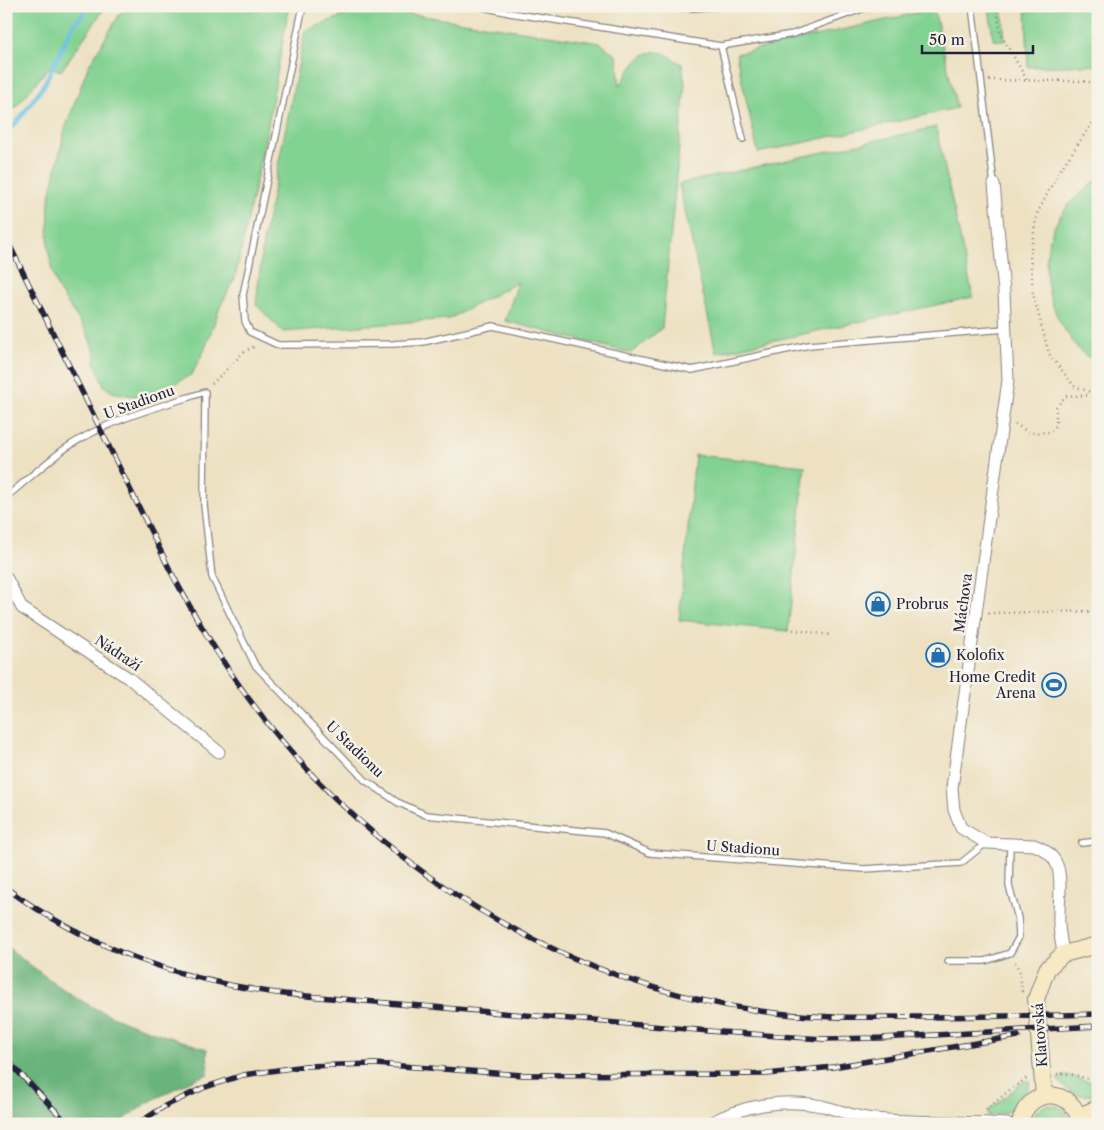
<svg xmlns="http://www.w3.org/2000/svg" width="1104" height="1130" font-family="'Libre Caslon Text',serif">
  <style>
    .green { fill: #82d292; stroke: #527a66 }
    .forest { fill: #69b47c; stroke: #466b5c }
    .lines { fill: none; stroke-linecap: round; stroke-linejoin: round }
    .stream { stroke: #66c0e4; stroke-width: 4.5 }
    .lane-casing { stroke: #88827e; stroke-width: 8 }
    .street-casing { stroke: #88827e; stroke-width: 13 }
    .secondary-casing { stroke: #88827e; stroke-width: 18 }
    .path { stroke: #88827e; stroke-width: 2.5; stroke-dasharray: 1 4; stroke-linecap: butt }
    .lane { stroke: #fff; stroke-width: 5.5 }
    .street { stroke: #fff; stroke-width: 11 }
    .secondary { stroke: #f6e9c3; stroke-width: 16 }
    .rail-casing { stroke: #22223b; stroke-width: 5.5 }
    .rail { stroke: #f7f3e8; stroke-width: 4; stroke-dasharray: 11; stroke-linecap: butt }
    .labels { text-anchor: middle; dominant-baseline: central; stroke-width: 5; stroke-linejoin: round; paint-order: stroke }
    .street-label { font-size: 14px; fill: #22223b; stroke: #f7f3e8 }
    .poi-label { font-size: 14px; fill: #22223b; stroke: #f7f3e8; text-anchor: start }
  </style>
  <rect width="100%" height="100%" fill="#f7f3e8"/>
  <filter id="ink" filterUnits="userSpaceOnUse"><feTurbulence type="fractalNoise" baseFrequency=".02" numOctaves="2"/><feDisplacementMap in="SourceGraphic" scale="10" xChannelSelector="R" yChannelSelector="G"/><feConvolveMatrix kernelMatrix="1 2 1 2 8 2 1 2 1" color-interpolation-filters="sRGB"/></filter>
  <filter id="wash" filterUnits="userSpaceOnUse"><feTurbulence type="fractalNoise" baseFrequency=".0096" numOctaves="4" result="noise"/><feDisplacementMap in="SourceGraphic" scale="20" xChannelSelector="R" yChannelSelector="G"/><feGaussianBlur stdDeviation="1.12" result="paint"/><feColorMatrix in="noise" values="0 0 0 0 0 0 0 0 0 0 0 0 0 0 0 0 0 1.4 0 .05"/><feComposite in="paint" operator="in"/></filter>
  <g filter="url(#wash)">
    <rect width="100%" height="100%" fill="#ede1c2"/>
    <g class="green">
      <path d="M6 6H106L61 71 49 67 16 107 6 112Z"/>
      <path d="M127 6H289L267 130 235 278 220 307 204 351 192 374 155 395 133 396 112 392 104 386 95 363 96 355 86 331 58 289 52 271 48 245 49 201 65 129 88 67 119 15Z"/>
      <path d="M989 6H1002L1005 41 993 40Z"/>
      <path d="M1026 6H1098V65L1028 67Z"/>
      <path d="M365 7 600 43 617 56 620 86C630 71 641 44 665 54 671 56 676 61 682 64L685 84 662 328 631 353 505 321 518 282 449 319 283 332 256 305 263 242 305 31Z"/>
      <path d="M934 9 957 108 758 153 736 54Z"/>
      <path d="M936 127 973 297 716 353 679 184Z"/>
      <path d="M1098 180V361C1093 359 1088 357 1084 354 1077 349 1072 340 1067 333 1037 290 1037 225 1083 192 1088 188 1092 182 1098 180Z"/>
      <path d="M1094 440H1098V527H1096Z"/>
      <path d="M695 455 805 466 788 631 679 620Z"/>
      <path d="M1067 1075 1093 1083 1098 1087V1093C1079 1099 1069 1093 1057 1079Z"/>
      <path d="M1024 1081H1030C1024 1106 1013 1113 988 1116V1111Z"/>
      <path d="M1046 1105C1059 1105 1068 1110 1071 1124H1030L1035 1112Z"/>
    </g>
    <path class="forest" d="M6 946C37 970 69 997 105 1013 138 1028 173 1038 207 1049L208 1074 190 1081 147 1103 118 1124H6Z"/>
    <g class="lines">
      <path class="stream" d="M6 133 17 122 44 85 71 29 89 6"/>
    </g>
  </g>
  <g filter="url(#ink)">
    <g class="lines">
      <g class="lane-casing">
        <g id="lane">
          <path d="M303 6 243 295 245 321 250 332 278 345 393 344 423 342 493 326 692 370 809 345 1005 329"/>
          <path d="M479 6 510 13 721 46 793 34 870 6"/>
          <path d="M972 6 994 184"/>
          <path d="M721 46 743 139"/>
          <path d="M6 497C26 481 45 463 66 448 107 420 158 407 205 392L204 505 212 577 255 665 365 780 397 802 426 815 605 833 650 853 864 869 961 863 986 843"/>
          <path d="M1082 843 1098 841"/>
          <path d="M948 961H985L1010 953 1019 937 1018 918 1009 886 1010 844"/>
        </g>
      </g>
      <g class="street-casing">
        <g id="street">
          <path d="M994 184 1004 292 1008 380 952 788 954 810 961 828 986 843 1034 845C1043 848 1053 855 1057 865 1063 879 1058 907 1059 923 1059 933 1062 944 1063 954"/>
          <path d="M6 577 22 608 130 679 219 752"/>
          <path d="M708 1124C743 1105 784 1098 822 1106 839 1110 857 1118 874 1119 918 1123 963 1121 1007 1124"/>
        </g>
      </g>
      <g class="secondary-casing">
        <g id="secondary">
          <path d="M1044 1096 1036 999 1047 969 1063 954 1098 945"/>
          <path d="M1079 1116 1098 1108"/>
          <path d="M1020 1124C1026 1086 1075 1086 1080 1124"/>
        </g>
      </g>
      <g class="path">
        <path d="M997 6 1000 33 1027 80"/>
        <path d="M989 80 1079 81 1098 83"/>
        <path d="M1098 115 1058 173 1037 214 1030 255 1033 294 1049 354 1074 386 1098 395"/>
        <path d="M212 384 245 351 256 346"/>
        <path d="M1015 424 1030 433 1051 432 1056 425V407L1066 396 1096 395"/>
        <path d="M988 613 1098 611"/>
        <path d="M788 629 830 635"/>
        <path d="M1015 962 1020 972 1022 991H1023"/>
        <path d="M1057 1074C1071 1072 1085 1078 1098 1083"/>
        <path d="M986 1110 1007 1092 1027 1078"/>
      </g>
      <use href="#lane" class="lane"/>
      <use href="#street" class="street"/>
      <use href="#secondary" class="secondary"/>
      <g class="rail-casing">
        <g id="rail">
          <path d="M638 6 693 9 745 6"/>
          <path d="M6 238 170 570C196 619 224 667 258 711 378 869 562 983 760 1011 815 1019 870 1017 926 1017 983 1016 1040 1016 1098 1014"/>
          <path d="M6 888C90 949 182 981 284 994L721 1032 823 1039 881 1038 1098 1026"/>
          <path d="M6 1059 68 1124"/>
          <path d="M137 1124 165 1106 203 1088 243 1075 305 1066 375 1064 523 1075 767 1074 833 1067 1018 1036"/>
        </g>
      </g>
      <use href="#rail" class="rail"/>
    </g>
  </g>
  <defs>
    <g id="shop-ring" transform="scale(1.25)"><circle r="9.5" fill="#f7f3e8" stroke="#1f6fb2" stroke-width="1.5"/><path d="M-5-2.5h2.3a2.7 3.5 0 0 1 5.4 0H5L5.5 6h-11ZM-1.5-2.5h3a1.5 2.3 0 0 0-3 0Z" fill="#1f6fb2"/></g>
    <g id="stadium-ring" transform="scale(1.25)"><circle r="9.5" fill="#f7f3e8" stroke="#1f6fb2" stroke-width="1.5"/><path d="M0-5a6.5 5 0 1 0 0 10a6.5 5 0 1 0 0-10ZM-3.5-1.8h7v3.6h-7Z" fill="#1f6fb2"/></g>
  </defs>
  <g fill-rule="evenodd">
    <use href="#shop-ring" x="878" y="604"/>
    <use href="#shop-ring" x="938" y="655"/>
    <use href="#stadium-ring" x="1054" y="685"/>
  </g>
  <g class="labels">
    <g class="street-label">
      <text transform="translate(139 402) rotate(-20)">U Stadionu</text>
      <text transform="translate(963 603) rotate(-82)">Máchova</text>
      <text transform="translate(118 653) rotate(34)">Nádraží</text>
      <text transform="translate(355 749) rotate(44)">U Stadionu</text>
      <text transform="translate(743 848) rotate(4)">U Stadionu</text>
      <text transform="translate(1040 1035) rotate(-94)">Klatovská</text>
    </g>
    <g class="poi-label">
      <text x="896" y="604">Probrus</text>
      <text x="956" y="655">Kolofix</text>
      <text x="1036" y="677" text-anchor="end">Home Credit<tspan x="1036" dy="16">Arena</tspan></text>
    </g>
  </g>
  <rect width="1104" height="1130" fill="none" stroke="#f7f3e8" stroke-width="25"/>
  <path d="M922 45v8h111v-8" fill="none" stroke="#22223b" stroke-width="2.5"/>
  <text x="929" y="45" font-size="15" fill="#22223b" stroke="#f7f3e8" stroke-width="4" paint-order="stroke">50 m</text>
</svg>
